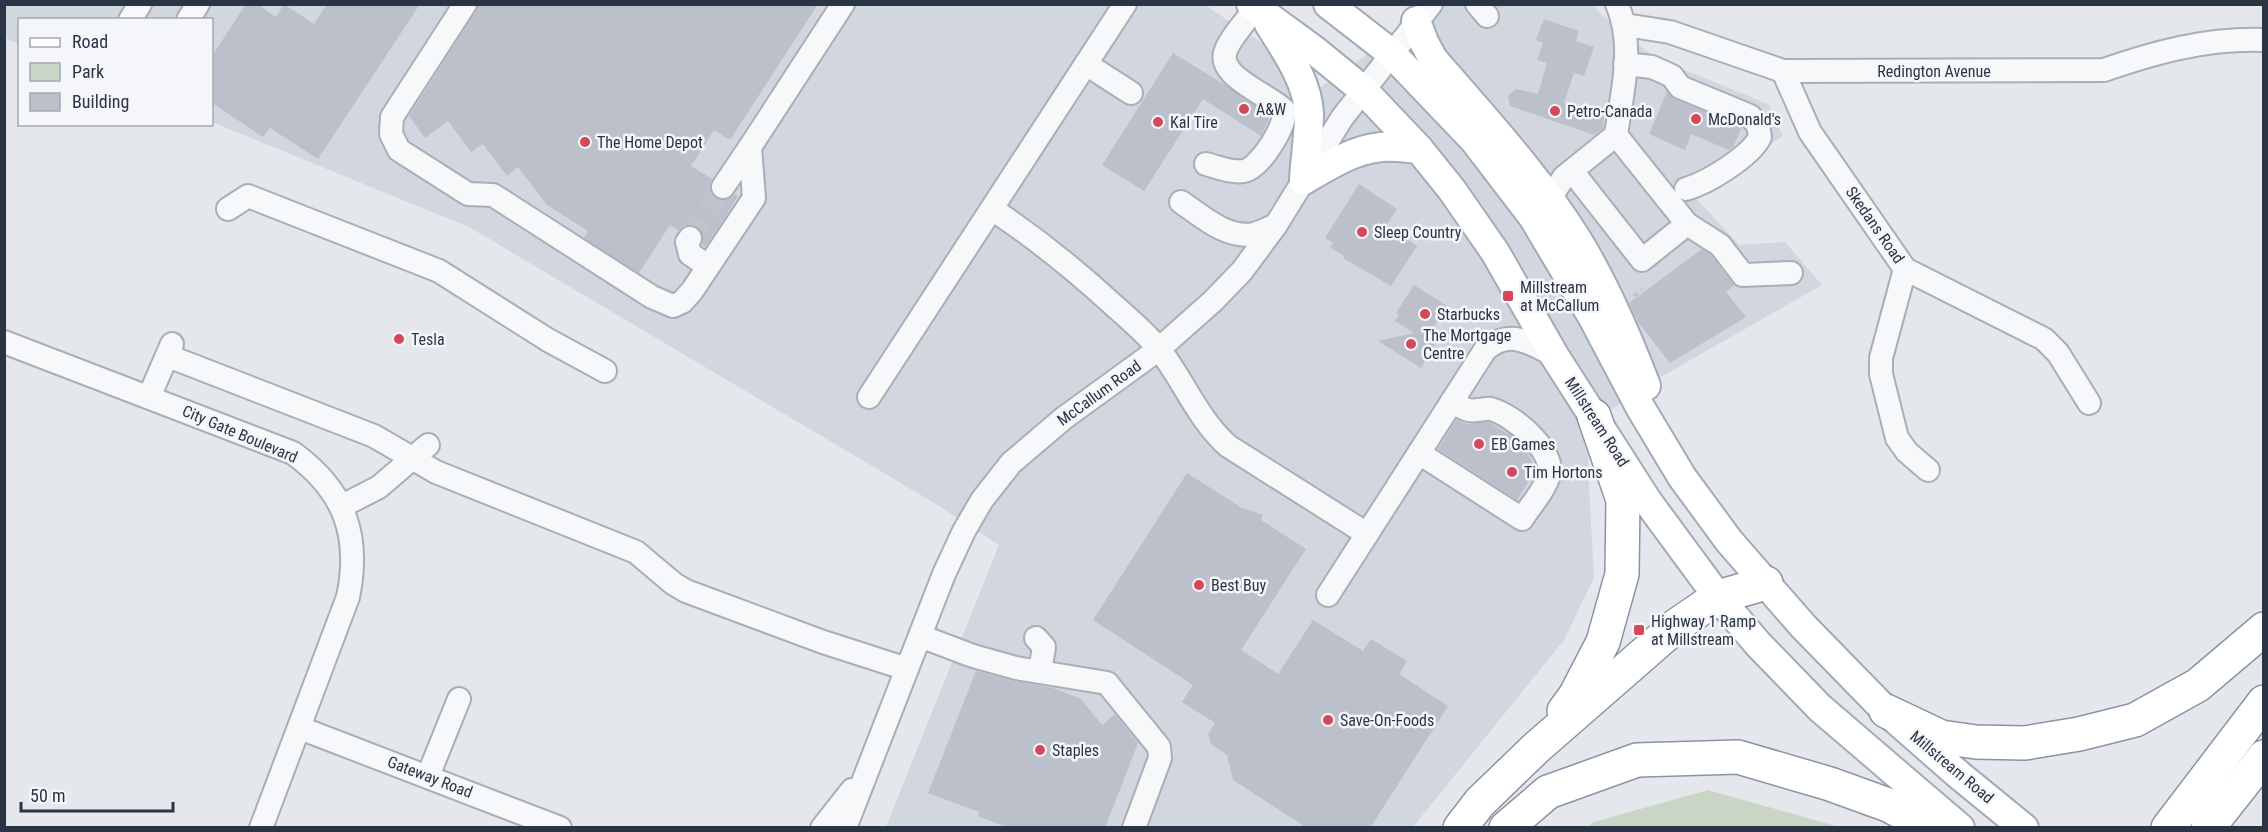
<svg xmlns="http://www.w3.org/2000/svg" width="2268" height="832" font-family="'Roboto Condensed',sans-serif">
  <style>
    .built { fill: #d2d6de }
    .green { fill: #c9d6c5 }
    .building { fill: #bbc0ca }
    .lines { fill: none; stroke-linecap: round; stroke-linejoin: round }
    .minor-tunnel { stroke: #bfc3cb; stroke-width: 22; stroke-dasharray: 22 11; stroke-linecap: butt }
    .minor-casing { stroke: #a9aeb7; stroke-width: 26 }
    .major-casing { stroke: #a3abb8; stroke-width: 32 }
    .highway-casing { stroke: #8b94a3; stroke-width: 36 }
    .path { stroke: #c2c5cb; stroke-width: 4; stroke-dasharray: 4.5 4.5; stroke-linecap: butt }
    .minor { stroke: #f7f8fa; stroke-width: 22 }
    .major { stroke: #fff; stroke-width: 28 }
    .highway { stroke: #fff; stroke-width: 33 }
    .poi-dot { fill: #d1495b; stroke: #f4f6f9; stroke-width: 2 }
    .labels { text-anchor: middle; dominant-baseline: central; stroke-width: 5; stroke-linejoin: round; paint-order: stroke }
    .street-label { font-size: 16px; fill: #2b3445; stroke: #f4f6f9 }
    .poi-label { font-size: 16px; fill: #2b3445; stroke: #f4f6f9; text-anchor: start }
  </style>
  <rect width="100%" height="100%" fill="#e4e7ec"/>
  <path class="built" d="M4 5H1205L1298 67 1317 90 1437 5H1593L1601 14 1655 58 1768 104 1783 136 1694 196 1739 245 1785 242 1822 285 1664 375 1591 423 1588 467 1594 578 1564 640 1413 827H886L999 545 931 501 469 227 212 122V20H20L19 44 5 38Z"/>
  <path class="green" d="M1708 790 1839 827H1587L1594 822Z"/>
  <g class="building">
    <path d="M246 4H257L276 17 284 4 314 24 327 4H420L318 159 270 128 263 137 212 103V56Z"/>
    <path d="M478 4H818L730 140 714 130 691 166 712 179 710 185 711 192 716 198 728 199 735 194 738 196 718 228 705 247 702 244 703 233 698 227 685 225 679 231 670 225 639 273 584 238 588 231 547 205 518 167 507 176 483 144 471 152 448 121 425 138 409 116 476 11Z"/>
    <path d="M1544 19 1579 31 1576 41 1594 47 1584 76 1574 73 1564 103 1604 117 1603 128 1594 135 1510 106 1508 96 1516 89 1538 94 1547 63 1537 60 1543 43 1536 40Z"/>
    <path d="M1173 53 1225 85 1270 116 1261 136 1203 99 1144 191 1102 165Z"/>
    <path d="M1667 92 1675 99 1742 127 1733 147 1729 150 1691 134 1685 150 1649 134Z"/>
    <path d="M1359 184 1397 209 1386 226 1417 246 1391 286 1343 258 1344 256 1330 247 1333 243 1325 238Z"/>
    <path d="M1702 249 1711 255 1734 285 1726 292 1746 317 1670 363 1638 322 1629 303Z"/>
    <path d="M1414 285 1447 306 1427 338 1436 343 1421 368 1378 341 1414 333 1395 321 1399 314 1396 313Z"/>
    <path d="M1456 420 1467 424 1488 422 1494 425 1512 436 1528 453 1536 470 1517 500 1438 449Z"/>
    <path d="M1187 473 1242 508 1263 515 1261 520 1306 549 1241 650 1278 674 1313 620 1363 651 1371 639 1407 661 1399 674 1448 706 1370 828H1307L1233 780 1227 755 1211 744 1208 734 1215 723 1182 702 1193 685 1093 620Z"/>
    <path d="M976 671 1014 681 1053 688 1081 699 1102 725 1115 714 1138 743 1105 828H1009L978 816 979 812 928 793Z"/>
  </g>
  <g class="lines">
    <path class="minor-tunnel" d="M690 238 723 187"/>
    <g class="minor-casing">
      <g id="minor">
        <path d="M465 4 392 117 391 134 399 150 468 194 493 195 652 297 673 306 682 302 692 291 754 198 750 147 843 4"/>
        <path d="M1477 4 1487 16"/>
        <path d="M130 20 140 4"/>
        <path d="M188 20 198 4"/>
        <path d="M1625 25 1670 32 1783 71 2104 70C2156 52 2207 38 2264 40"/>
        <path d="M1086 64 1131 93"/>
        <path d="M1625 64 1652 67 1672 76 1680 87 1750 116 1758 125 1760 137C1750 157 1707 183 1686 189"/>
        <path d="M1783 71 1810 132 1905 269 2044 339 2058 353 2089 403"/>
        <path d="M1206 164C1218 167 1231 173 1244 171 1260 168 1287 125 1284 110 1268 94 1215 76 1226 50 1232 35 1247 20 1256 8"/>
        <path d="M1572 171 1642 260 1687 224 1616 135C1622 92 1635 46 1617 4"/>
        <path d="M723 187 750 147"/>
        <path d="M1181 202C1202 216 1226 239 1254 234 1261 232 1269 228 1276 225"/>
        <path d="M1554 208V192L1564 177 1616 135"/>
        <path d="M228 209 248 196 439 271 548 340 605 371"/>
        <path d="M992 209C1034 237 1073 268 1110 302 1127 317 1145 332 1159 349 1184 381 1197 418 1228 446L1367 534"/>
        <path d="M1687 224 1720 245 1743 275 1791 273"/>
        <path d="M690 238 687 242 690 254 708 266"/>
        <path d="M1905 269 1881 358V374L1897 438 1907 452 1928 470"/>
        <path d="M4 342 293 453C344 490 361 535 348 597L261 828"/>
        <path d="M168 356 374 436 436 472 636 552 674 584 686 591 823 642 907 669"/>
        <path d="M149 397 172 344"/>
        <path d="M869 397 1125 4"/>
        <path d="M1419 453 1522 519C1530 506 1545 490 1549 475 1555 450 1513 415 1491 409 1486 408 1483 410 1477 410 1467 412 1461 407 1452 401"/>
        <path d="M342 506 379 487 428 445"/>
        <path d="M1328 595 1485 350C1510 328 1529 343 1554 355"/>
        <path d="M920 636 973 656 1016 668 1107 683 1159 747 1160 758 1134 828"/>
        <path d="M1036 638 1044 647 1040 671"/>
        <path d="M300 728 560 828"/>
        <path d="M428 776 459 699"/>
        <path d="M822 828 852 790"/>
        <path d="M845 828 944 574 964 531 982 500 1011 463 1064 418 1159 349 1213 301 1242 271 1276 225 1342 118 1431 4"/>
      </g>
    </g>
    <g class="major-casing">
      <g id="major">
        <path d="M1251 4 1314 50 1363 90 1419 149 1452 190 1495 252 1554 355 1648 502 1718 597 1758 644 1820 708 1960 828"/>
        <path d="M1328 4 1391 53 1474 140 1533 217 1592 316 1640 407 1682 477 1729 541 1803 626 1886 711 1959 775 2024 828"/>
        <path d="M1416 21 1424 42 1433 59C1483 117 1537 175 1578 241 1606 287 1627 336 1646 386"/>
        <path d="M1269 24C1286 51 1308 82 1309 114 1309 136 1305 159 1304 180"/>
        <path d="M1304 180C1328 166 1352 150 1381 147 1394 146 1407 148 1419 149"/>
      </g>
    </g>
    <g class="highway-casing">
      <g id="highway">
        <path d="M1564 711 1575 696 1603 642 1622 574 1623 500 1594 416"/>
        <path d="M1886 711 1941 737 1976 742 2025 743 2079 734 2135 720 2198 685 2264 629"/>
        <path d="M1460 828 1480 802 1536 748 1677 625 1718 597 1766 583"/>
        <path d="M1506 828 1548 792 1637 760 1738 757 1830 784 1888 805 1932 828"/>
        <path d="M2168 828 2264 702"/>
        <path d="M2208 828 2264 757"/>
      </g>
    </g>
    <path class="path" d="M1634 296 1642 289"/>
    <use href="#minor" class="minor"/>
    <use href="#major" class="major"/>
    <use href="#highway" class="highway"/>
  </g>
  <g class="poi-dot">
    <circle cx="1244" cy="109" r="6"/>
    <circle cx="1555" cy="111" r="6"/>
    <circle cx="1696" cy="119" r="6"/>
    <circle cx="1158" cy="122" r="6"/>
    <circle cx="585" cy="142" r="6"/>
    <circle cx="1362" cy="232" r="6"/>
    <rect x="1502" y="290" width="12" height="12" rx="3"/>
    <circle cx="1425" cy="314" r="6"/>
    <circle cx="399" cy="339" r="6"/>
    <circle cx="1411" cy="344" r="6"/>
    <circle cx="1479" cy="444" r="6"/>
    <circle cx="1512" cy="472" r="6"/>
    <circle cx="1199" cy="585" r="6"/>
    <rect x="1633" y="624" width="12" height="12" rx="3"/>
    <circle cx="1328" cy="720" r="6"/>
    <circle cx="1040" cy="750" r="6"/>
  </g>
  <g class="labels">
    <g class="street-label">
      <text x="1934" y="71">Redington Avenue</text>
      <text transform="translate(1875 225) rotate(55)">Skedans Road</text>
      <text transform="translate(1099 393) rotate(-36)">McCallum Road</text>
      <text transform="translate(1597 422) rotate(57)">Millstream Road</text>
      <text transform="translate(240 434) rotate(23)">City Gate Boulevard</text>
      <text transform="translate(1952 767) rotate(40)">Millstream Road</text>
      <text transform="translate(430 777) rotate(21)">Gateway Road</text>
    </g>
    <g class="poi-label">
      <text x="1256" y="109">A&amp;W</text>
      <text x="1567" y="111">Petro-Canada</text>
      <text x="1708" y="119">McDonald's</text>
      <text x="1170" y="122">Kal Tire</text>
      <text x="597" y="142">The Home Depot</text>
      <text x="1374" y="232">Sleep Country</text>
      <text x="1520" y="287">Millstream<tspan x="1520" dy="18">at McCallum</tspan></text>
      <text x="1437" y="314">Starbucks</text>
      <text x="1423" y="335">The Mortgage<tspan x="1423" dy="18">Centre</tspan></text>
      <text x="411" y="339">Tesla</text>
      <text x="1491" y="444">EB Games</text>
      <text x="1524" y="472">Tim Hortons</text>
      <text x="1211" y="585">Best Buy</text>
      <text x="1651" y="621">Highway 1 Ramp<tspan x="1651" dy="18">at Millstream</tspan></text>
      <text x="1340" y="720">Save-On-Foods</text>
      <text x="1052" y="750">Staples</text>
    </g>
  </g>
  <rect width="2268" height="832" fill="none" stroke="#2b3445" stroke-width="12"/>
  <rect x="18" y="18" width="195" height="108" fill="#f4f6f9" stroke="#a4a8b1" stroke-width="1.5"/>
  <rect x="30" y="38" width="30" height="9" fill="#ffffff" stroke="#a4a8b1" stroke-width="1.5"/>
  <text x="72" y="48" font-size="18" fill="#2b3445">Road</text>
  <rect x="30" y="63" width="30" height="18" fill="#c9d6c5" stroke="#a4a8b1" stroke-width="1.5"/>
  <text x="72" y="78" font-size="18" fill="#2b3445">Park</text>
  <rect x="30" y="93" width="30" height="18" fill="#bbc0ca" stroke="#a4a8b1" stroke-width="1.5"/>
  <text x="72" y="108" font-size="18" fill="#2b3445">Building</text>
  <path d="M21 802v9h152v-9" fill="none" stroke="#2b3445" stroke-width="3"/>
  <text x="30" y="802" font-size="18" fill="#2b3445" stroke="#f4f6f9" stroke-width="4.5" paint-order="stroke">50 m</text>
</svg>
